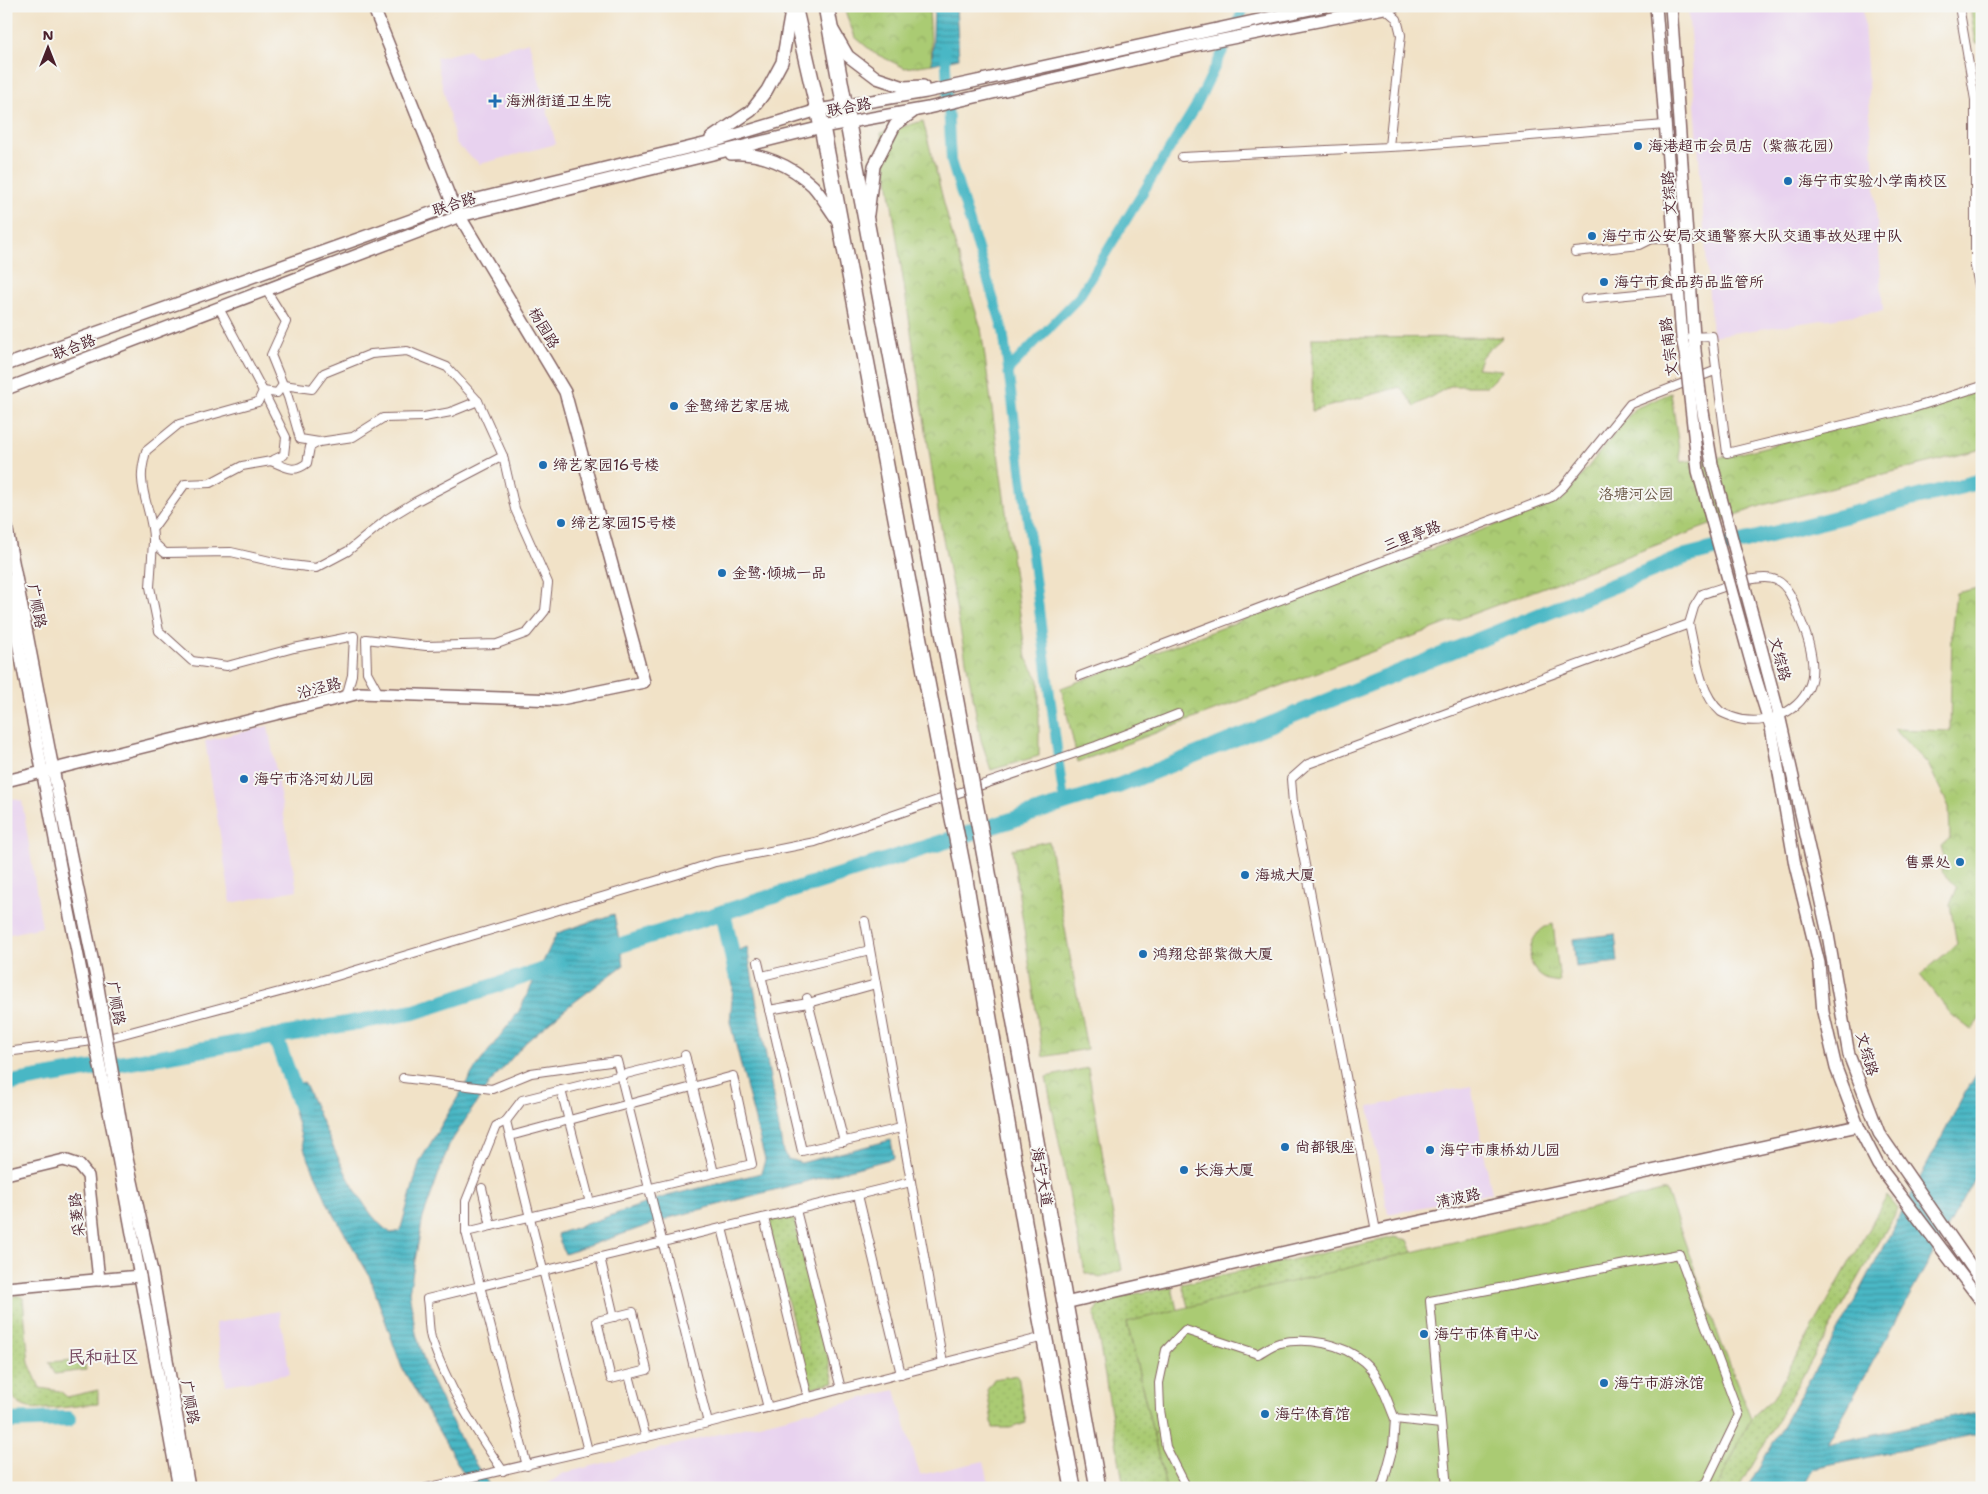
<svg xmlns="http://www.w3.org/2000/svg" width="1988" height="1494" font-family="'Shantell Sans','LXGW WenKai TC',sans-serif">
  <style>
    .built { fill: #e8d2ef }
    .grass { fill: url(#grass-tufts); stroke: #7a754f }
    .park { fill: url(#park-crowns); stroke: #7a754f }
    .garden { fill: url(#garden-dots); stroke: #7a754f }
    .pitch { fill: #aacb73; stroke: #7a754f }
    .water { fill: url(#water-rules); stroke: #4a6b78 }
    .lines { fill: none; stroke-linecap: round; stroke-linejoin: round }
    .canal { stroke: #49b7c5; stroke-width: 10 }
    .river { stroke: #49b7c5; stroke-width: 16 }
    .street-casing { stroke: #846362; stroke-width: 10 }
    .secondary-casing { stroke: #846362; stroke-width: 14 }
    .highway-casing { stroke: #846362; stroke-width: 18 }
    .street { stroke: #fff; stroke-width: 8 }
    .secondary { stroke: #fff; stroke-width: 11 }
    .highway { stroke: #fff; stroke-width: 15 }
    .secondary-bridge-casing { stroke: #846362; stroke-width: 14; stroke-linecap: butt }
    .highway-bridge-casing { stroke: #846362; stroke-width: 18; stroke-linecap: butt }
    .secondary-bridge { stroke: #fff; stroke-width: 11 }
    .highway-bridge { stroke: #fff; stroke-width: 15 }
    .poi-dot { fill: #1f6fb2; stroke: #f6f6f2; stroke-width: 2 }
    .labels { text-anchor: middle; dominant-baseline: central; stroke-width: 4; stroke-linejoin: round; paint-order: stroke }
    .poi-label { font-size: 15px; fill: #4a1f2b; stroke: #f6f6f2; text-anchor: start }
    .street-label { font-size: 15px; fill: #4a1f2b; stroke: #f6f6f2 }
    .park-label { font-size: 15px; fill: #675341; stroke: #f6f6f2 }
    .quarter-label { font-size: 18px; fill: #75475e; stroke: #f6f6f2 }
  </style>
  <defs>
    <pattern id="grass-tufts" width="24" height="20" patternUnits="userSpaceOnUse" patternTransform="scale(1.25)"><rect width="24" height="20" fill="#aacb73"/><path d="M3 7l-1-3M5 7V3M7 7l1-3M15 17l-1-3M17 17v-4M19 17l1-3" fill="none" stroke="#94ae64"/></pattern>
    <pattern id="park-crowns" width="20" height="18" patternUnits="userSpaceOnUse" patternTransform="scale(1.25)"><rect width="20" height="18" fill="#aacb73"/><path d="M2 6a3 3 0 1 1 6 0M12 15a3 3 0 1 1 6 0" fill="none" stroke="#94ae64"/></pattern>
    <pattern id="garden-dots" width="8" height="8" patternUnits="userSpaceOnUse" patternTransform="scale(1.25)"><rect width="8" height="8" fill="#aacb73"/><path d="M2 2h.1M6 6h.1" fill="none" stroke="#94ae64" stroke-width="1.8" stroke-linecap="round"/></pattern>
    <pattern id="water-rules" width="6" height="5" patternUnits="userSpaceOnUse" patternTransform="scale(1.25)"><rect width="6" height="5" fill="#49b7c5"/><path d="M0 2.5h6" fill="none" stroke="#3f94a0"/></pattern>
  </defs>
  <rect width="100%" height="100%" fill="#f6f6f2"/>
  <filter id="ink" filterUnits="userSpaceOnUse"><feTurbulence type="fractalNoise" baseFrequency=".02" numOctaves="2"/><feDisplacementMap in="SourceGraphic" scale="10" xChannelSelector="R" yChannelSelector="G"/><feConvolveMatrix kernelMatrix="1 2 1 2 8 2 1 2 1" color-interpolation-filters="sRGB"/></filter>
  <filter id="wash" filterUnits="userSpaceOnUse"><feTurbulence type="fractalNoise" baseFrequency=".0096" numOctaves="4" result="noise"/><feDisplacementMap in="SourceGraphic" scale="20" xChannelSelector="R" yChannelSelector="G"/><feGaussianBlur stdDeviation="1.12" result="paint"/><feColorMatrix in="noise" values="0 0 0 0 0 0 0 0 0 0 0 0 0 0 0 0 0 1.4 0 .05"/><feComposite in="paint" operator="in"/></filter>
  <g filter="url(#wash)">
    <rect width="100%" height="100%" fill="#f1e2c7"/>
    <g class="built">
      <path d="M1688 6H1863L1883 311 1712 336Z"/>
      <path d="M529 42 556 144 480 164 456 144 436 58 469 50 475 57Z"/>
      <path d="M268 726 297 890 231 903 205 741Z"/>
      <path d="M11 798 22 801 42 927 6 935V799Z"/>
      <path d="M1471 1086 1492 1193 1388 1214 1369 1107Z"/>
      <path d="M279 1311 290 1374 226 1385 215 1323Z"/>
      <path d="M895 1390 920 1475 984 1461 990 1488H541L564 1473Z"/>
    </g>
    <path class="grass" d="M1553 924 1560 982C1556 981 1551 981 1548 980 1521 970 1526 930 1553 924Z"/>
    <g class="park">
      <path d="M843 6H929L932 64 905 68 874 53 855 37Z"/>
      <path d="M1970 6H1982V43H1976Z"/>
      <path d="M923 121 953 238 981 328 1026 658 1039 680V756L991 770 981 740 939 517 881 133Z"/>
      <path d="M1982 390V449L1763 505 1078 762 1061 688 1562 500 1634 409 1671 393 1681 462 1730 456Z"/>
      <path d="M1982 587V1018L1971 1030 1951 1014 1920 975 1957 944 1950 905 1957 888 1942 872 1945 861 1941 846 1950 838 1949 807 1928 764 1894 729 1950 731 1952 627 1956 593Z"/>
      <path d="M1049 841 1087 1049 1043 1057 1012 849Z"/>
      <path d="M1088 1068 1122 1270 1100 1278 1085 1273 1046 1077Z"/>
    </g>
    <g class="garden">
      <path d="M1503 337 1482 356 1477 368 1503 370 1487 386H1450L1415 406 1400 387 1312 411V338Z"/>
      <path d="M1887 1196 1898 1209 1739 1488H1717L1751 1418 1773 1398Z"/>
      <path d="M793 1215 834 1382 809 1388 768 1220Z"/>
      <path d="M1395 1237 1408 1240 1413 1252 1248 1331 1188 1307 1182 1284Z"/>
      <path d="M1172 1287 1177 1310 1127 1323 1166 1488H1124L1094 1312 1102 1300Z"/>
      <path d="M18 1295 23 1298 29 1363 40 1388 60 1391 67 1397 98 1390V1404C78 1405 49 1411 29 1408 25 1407 18 1404 16 1401 2 1386 6 1321 6 1299Z"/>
      <path d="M84 1359 86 1370 55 1374 49 1362Z"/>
      <path d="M1018 1375 1026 1423 1010 1428H993L987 1390 994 1379Z"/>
    </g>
    <path class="pitch" d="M1666 1190 1722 1345 1751 1418 1717 1488H1166L1127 1322Z"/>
    <g class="water">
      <path d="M934 6H956L959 58 932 64Z"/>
      <path d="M614 914 624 965 565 1009 526 1042 488 1085 449 1145 423 1218 409 1292 416 1333 428 1373 464 1446 491 1488H472L402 1368 369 1275 329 1206 305 1151 287 1086 304 1082C322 1120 357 1213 391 1233L400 1231 420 1161 474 1070 519 1011 557 933Z"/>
      <path d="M1615 934 1618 962 1576 967 1573 939Z"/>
      <path d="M747 947 783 1152 788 1159 801 1163 891 1140 894 1158 669 1218 565 1254 557 1234 667 1196 761 1173 765 1160 730 1022 733 987 727 955Z"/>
      <path d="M1982 1065V1166L1827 1444 1982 1411V1433L1813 1469 1803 1488H1747L1858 1295 1965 1093Z"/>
    </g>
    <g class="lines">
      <g class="canal">
        <path d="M945 47 951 161 1003 330 1064 803"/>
        <path d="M1008 370 1079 297 1197 104 1245 6"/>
      </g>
      <g class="river">
        <path d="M723 912 736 974"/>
        <path d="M599 952 1118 786 1686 556 1982 481"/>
        <path d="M275 1036 300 1105"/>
        <path d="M6 1084 414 1012 559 965"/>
        <path d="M6 1421 68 1419"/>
      </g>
    </g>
  </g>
  <g filter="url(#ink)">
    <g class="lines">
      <g class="street-casing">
        <g id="street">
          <path d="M1382 6 1397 19 1401 35 1389 146"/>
          <path d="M1959 6 1975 100V267L1982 299"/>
          <path d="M1182 157 1410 146 1665 125"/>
          <path d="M1575 252 1640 245 1652 239 1674 240"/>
          <path d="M266 290 286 322 271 355 288 397 300 439 319 442 353 437 383 418 424 417 451 412 478 401 503 456 515 509 548 583 545 611 527 633 497 644 426 646 366 639 367 672 379 694"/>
          <path d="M1585 299 1678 290"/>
          <path d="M219 308 263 391 258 402 179 424 146 451C144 460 141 470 142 479 143 501 154 520 153 542L165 553 231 552 283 564 316 568 348 551 387 519 415 502 503 456"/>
          <path d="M1691 337 1712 336 1727 453 1913 408 1982 386"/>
          <path d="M263 391 277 393 283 385 312 389 324 373 371 354 407 351 447 367 478 401"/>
          <path d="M271 461C286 467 293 474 307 463L310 447 319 442"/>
          <path d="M154 527 185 484 210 483 242 466 271 461 284 455 286 437 263 391"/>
          <path d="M153 542 150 587 159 631 192 661 227 666 294 648 354 636 352 675 346 697"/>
          <path d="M1080 676 1552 497 1564 486 1630 404 1717 370"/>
          <path d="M865 921 943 1363"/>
          <path d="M758 962 802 1151 901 1128"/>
          <path d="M762 976 870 950"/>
          <path d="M807 998 844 1142"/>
          <path d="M769 1010 808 1003 876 984"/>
          <path d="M6 1052 101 1040 313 983 679 874 715 862 815 842 1096 746 1178 714"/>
          <path d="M685 1055 714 1173"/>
          <path d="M403 1078 492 1089 531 1073 617 1061 708 1423"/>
          <path d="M561 1090 590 1203"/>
          <path d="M506 1121 588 1451"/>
          <path d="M482 1188 491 1226"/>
          <path d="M858 1195 901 1374"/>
          <path d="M796 1210 841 1389"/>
          <path d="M764 1218 808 1398"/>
          <path d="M722 1228 768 1408"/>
          <path d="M1376 1231 1293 803 1291 779 1308 764 1689 624 1694 607 1702 594C1720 589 1759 572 1776 580 1788 585 1794 602 1798 614 1807 634 1818 665 1809 687 1797 716 1759 727 1732 717 1728 715 1724 714 1721 712 1698 692 1696 652 1689 624"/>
          <path d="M466 1232 752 1164 733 1076 510 1136"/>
          <path d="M600 1257 614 1317"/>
          <path d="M633 1312 647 1370 611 1379 597 1321Z"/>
          <path d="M629 1375 646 1438"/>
          <path d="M527 1466 466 1232V1201L496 1126 506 1121 522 1100 686 1059"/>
          <path d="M503 1471C475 1430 447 1386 431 1338 428 1326 429 1311 427 1299L911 1182"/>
          <path d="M426 1488 708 1423 1044 1337"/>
          <path d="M1187 1488 1166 1447 1160 1410 1159 1383 1166 1350 1185 1330 1258 1354C1265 1350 1272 1345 1279 1343 1307 1337 1342 1343 1364 1362 1380 1376 1387 1400 1395 1419L1441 1424"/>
          <path d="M1382 1488 1393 1447 1395 1419"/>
          <path d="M1447 1488 1430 1301 1679 1254 1739 1415 1705 1485 1694 1488"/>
        </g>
      </g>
      <g class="secondary-casing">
        <g id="secondary">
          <path d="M1656 6 1682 338 1685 352"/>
          <path d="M1671 6 1695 351"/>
          <path d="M833 30 848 56 877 78 904 87 923 86"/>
          <path d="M711 138 751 111 767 90 782 62 792 6"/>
          <path d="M731 154C761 152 791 165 813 186 822 196 830 210 838 221"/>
          <path d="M868 214 874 166 895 125 913 112"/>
          <path d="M6 365 453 205 712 142 818 110 926 92 1324 6"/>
          <path d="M6 389 460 216 822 127 928 108 1197 45 1394 6"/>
          <path d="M6 525 53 769 98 987"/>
          <path d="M6 578 61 871"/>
          <path d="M1767 670 1779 715 1827 929 1849 1055 1879 1133 1982 1282"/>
          <path d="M1755 676 1771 727 1795 865 1819 963 1823 1012 1836 1068 1858 1126 1878 1165 1982 1302"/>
          <path d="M6 781 360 693 556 700 644 682 565 392 453 205 373 6"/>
          <path d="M117 1152 179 1488"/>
          <path d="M126 1154 152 1272 189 1488"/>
          <path d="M6 1174 64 1160 79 1165 88 1176 99 1280"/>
          <path d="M6 1288 140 1276"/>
          <path d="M1065 1303 1376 1231 1858 1126"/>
        </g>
      </g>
      <g class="highway-casing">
        <g id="highway">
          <path d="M794 6 822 127 947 788"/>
          <path d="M826 6 971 782"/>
          <path d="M987 867 1098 1488"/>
          <path d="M964 874 1040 1314 1073 1488"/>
        </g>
      </g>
      <use href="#street" class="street"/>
      <use href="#secondary" class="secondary"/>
      <use href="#highway" class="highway"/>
      <g class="secondary-bridge-casing">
        <g id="secondary-bridge">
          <path d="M1695 351 1701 400 1712 464 1767 670"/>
          <path d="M1685 352 1698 471 1755 676"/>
          <path d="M61 871 117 1152"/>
          <path d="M98 987 126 1154"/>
        </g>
      </g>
      <g class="highway-bridge-casing">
        <g id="highway-bridge">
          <path d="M971 782 987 867"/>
          <path d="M947 788 964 874"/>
        </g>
      </g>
      <use href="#secondary-bridge" class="secondary-bridge"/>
      <use href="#highway-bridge" class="highway-bridge"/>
    </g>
  </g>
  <g class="poi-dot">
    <path d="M492.5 93.5h5v5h5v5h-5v5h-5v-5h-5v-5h5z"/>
    <circle cx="1638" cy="146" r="5"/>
    <circle cx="1788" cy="181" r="5"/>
    <circle cx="1592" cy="236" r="5"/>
    <circle cx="1604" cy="282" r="5"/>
    <circle cx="674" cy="406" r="5"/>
    <circle cx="543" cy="465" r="5"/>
    <circle cx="561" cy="523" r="5"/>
    <circle cx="722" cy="573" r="5"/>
    <circle cx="244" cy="779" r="5"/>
    <circle cx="1960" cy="862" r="5"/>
    <circle cx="1245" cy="875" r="5"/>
    <circle cx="1143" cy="954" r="5"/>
    <circle cx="1285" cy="1147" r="5"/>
    <circle cx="1430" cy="1150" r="5"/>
    <circle cx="1184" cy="1170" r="5"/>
    <circle cx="1424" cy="1334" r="5"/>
    <circle cx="1604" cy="1383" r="5"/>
    <circle cx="1265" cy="1414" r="5"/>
  </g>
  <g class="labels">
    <g class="poi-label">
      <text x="506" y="101">海洲街道卫生院</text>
      <text x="1648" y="146">海港超市会员店（紫薇花园）</text>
      <text x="1798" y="181">海宁市实验小学南校区</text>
      <text x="1602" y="236">海宁市公安局交通警察大队交通事故处理中队</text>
      <text x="1614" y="282">海宁市食品药品监管所</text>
      <text x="684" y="406">金鹭缔艺家居城</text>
      <text x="553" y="465">缔艺家园16号楼</text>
      <text x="571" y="523">缔艺家园15号楼</text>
      <text x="732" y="573">金鹭·倾城一品</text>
      <text x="254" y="779">海宁市洛河幼儿园</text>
      <text x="1950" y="862" text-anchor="end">售票处</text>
      <text x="1255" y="875">海城大厦</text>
      <text x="1153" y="954">鸿翔总部紫微大厦</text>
      <text x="1295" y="1147">尚都银座</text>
      <text x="1440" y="1150">海宁市康桥幼儿园</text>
      <text x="1194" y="1170">长海大厦</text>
      <text x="1434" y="1334">海宁市体育中心</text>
      <text x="1614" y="1383">海宁市游泳馆</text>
      <text x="1275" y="1414">海宁体育馆</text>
    </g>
    <g class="street-label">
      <text transform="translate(849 107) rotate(-10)">联合路</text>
      <text transform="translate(1669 193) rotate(-94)">文综路</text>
      <text transform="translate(454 204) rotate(-18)">联合路</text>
      <text transform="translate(544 328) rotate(59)">杨园路</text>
      <text transform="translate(74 347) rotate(-21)">联合路</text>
      <text transform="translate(1669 347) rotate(-97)">文宗南路</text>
      <text transform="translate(1412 536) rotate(-21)">三里亭路</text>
      <text transform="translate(37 606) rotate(79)">广顺路</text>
      <text transform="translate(1780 659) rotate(75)">文综路</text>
      <text transform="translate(319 688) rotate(-14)">沿泾路</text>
      <text transform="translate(116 1003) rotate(80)">广顺路</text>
      <text transform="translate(1867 1054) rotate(74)">文综路</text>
      <text transform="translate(1042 1177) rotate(80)">海宁大道</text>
      <text transform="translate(1458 1198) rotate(-12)">清波路</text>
      <text transform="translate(77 1215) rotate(-96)">采菱路</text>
      <text transform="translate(190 1402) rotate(80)">广顺路</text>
    </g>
    <g class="park-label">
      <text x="1636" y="494">洛塘河公园</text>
    </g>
    <g class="quarter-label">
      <text x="103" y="1357">民和社区</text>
    </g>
  </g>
  <rect width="1988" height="1494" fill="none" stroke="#f6f6f2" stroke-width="25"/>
  <g transform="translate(48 48)" stroke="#f6f6f2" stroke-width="4" paint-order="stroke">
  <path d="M0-4L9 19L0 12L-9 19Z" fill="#4a1f2b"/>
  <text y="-8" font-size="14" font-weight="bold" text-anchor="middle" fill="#4a1f2b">N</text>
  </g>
</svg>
